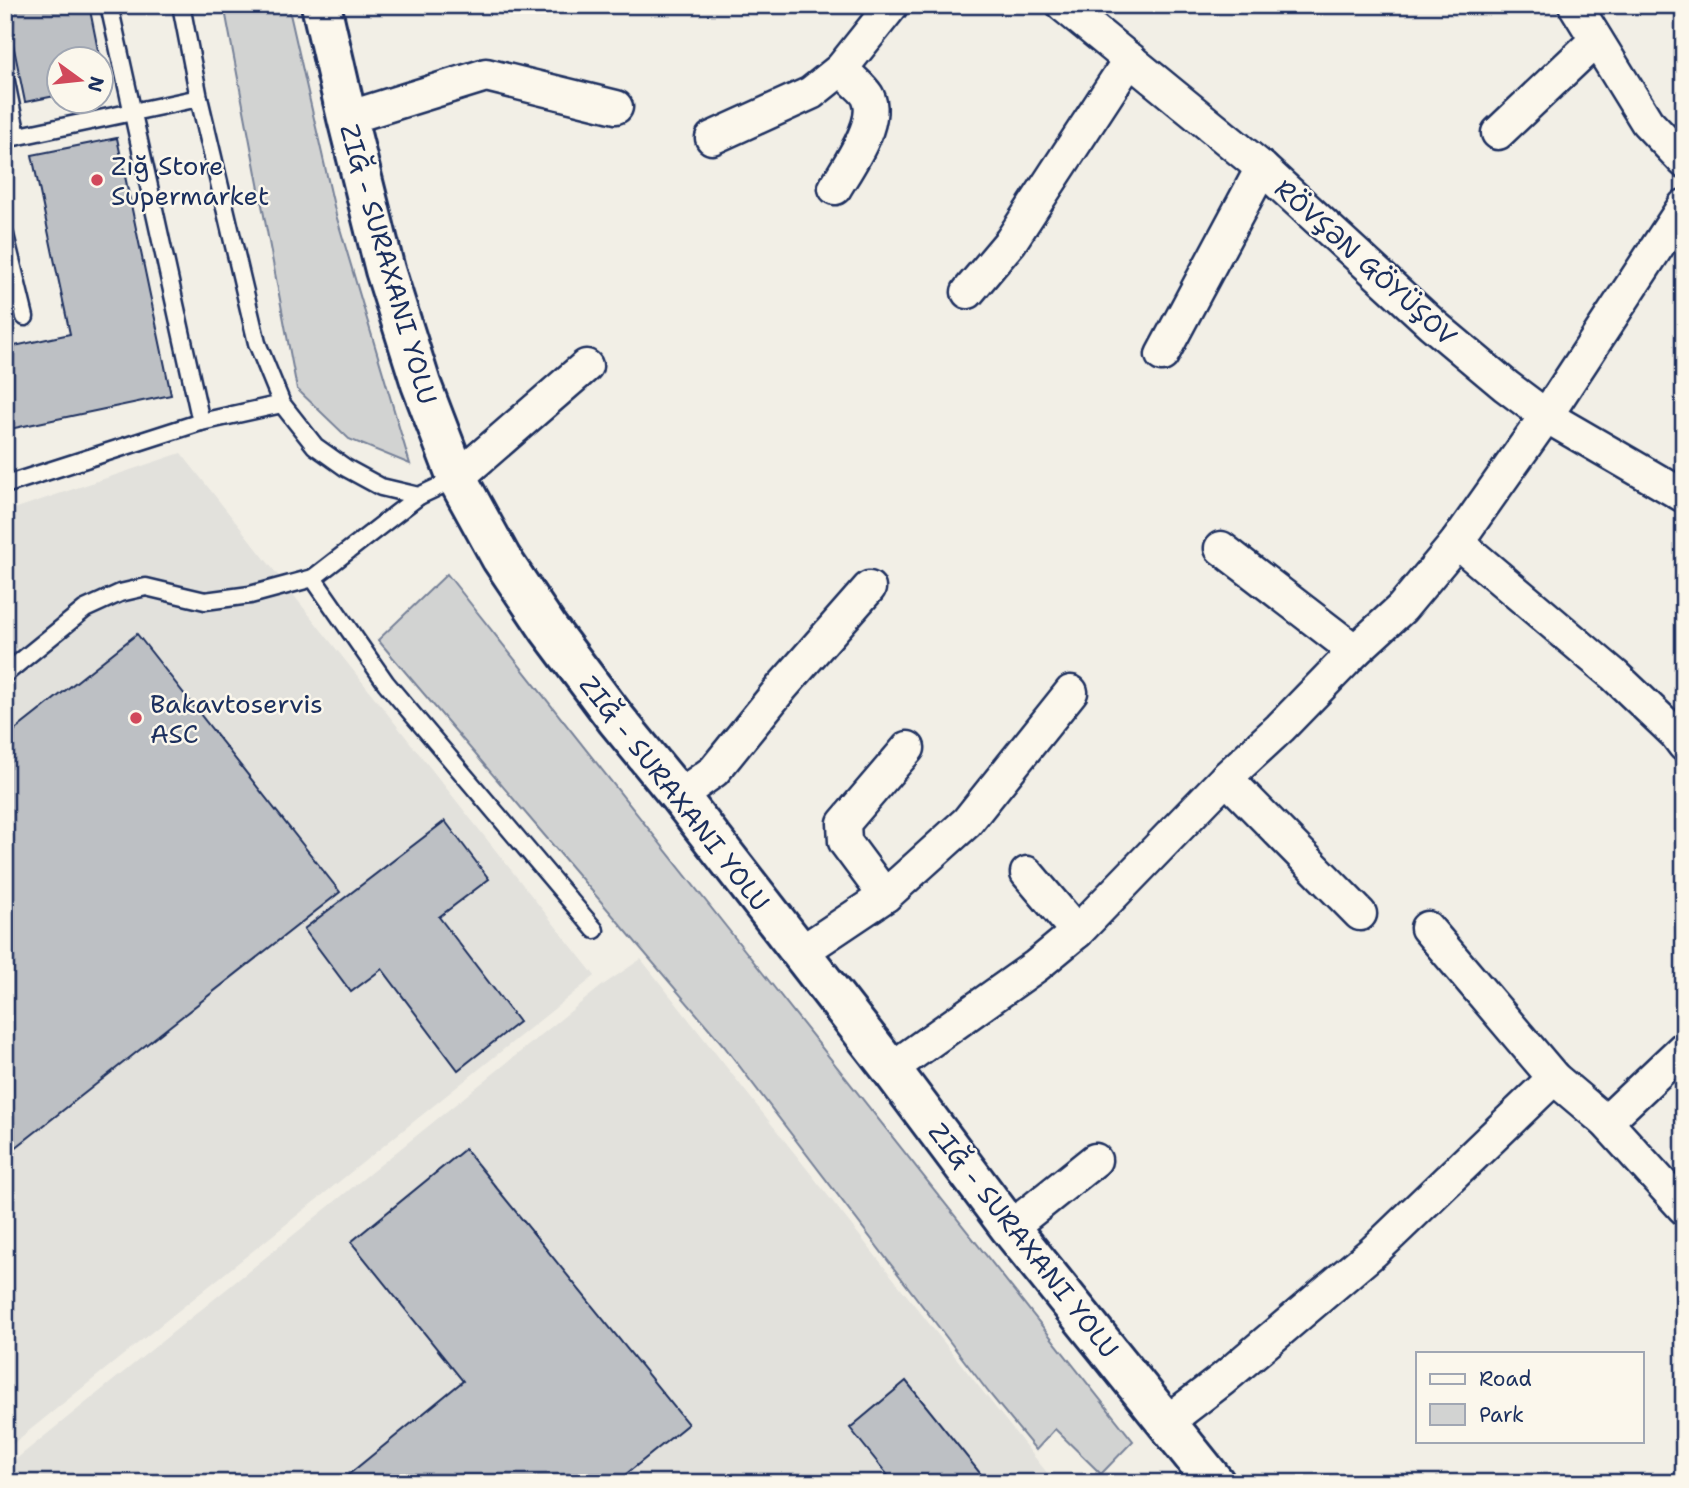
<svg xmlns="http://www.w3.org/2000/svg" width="1689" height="1488" font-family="'Shantell Sans',sans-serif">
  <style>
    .built { fill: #e2e1dc }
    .green { fill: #d2d3d2; stroke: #768198; stroke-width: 2 }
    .building { fill: #bdc0c4; stroke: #1b2f5e; stroke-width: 2 }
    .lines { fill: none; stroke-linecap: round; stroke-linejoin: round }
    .service-casing { stroke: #1b2f5e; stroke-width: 21 }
    .minor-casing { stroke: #1b2f5e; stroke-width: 37 }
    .secondary-casing { stroke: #1b2f5e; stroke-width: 44 }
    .service { stroke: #fbf7ec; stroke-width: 16 }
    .minor { stroke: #fbf7ec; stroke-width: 32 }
    .secondary { stroke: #fbf7ec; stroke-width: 38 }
    .poi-dot { fill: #d1495b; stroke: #fbf7ec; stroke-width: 2.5 }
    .labels { text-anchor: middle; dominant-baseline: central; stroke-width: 5; stroke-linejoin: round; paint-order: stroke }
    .poi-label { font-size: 26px; fill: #1b2f5e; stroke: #fbf7ec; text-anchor: start }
    .street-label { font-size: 26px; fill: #1b2f5e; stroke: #fbf7ec }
  </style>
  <rect width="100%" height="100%" fill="#f2efe6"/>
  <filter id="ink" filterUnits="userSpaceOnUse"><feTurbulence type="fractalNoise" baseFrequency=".0143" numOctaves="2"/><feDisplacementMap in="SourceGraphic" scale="14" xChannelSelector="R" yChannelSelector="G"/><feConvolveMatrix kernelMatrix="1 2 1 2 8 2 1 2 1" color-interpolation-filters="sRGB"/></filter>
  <g filter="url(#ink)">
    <g class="built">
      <path d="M181 453 595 976 5 1450V512Z"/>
      <path d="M641 959 1055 1483H5V1468L603 985Z"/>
    </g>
    <g class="green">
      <path d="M224 5H288L336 215 410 464 349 439 297 389Z"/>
      <path d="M447 574 1133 1441 1101 1474 1055 1429 1036 1450 989 1393 724 1046 378 640Z"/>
    </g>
    <g class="building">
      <path d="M5 5H89L100 60H60V95L25 102Z"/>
      <path d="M117 138 171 395 5 430V348L70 334 32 155Z"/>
      <path d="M137 634 340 892 5 1156V738Z"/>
      <path d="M445 821 489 879 439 917 519 1022 458 1070 382 969 351 992 304 929Z"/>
      <path d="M465 1149 688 1424 615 1483H344L342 1480 463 1381 351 1242Z"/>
      <path d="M906 1381 988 1483H894L850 1428Z"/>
    </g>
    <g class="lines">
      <g class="service-casing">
        <g id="service">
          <path d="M109 5 201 422 282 404"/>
          <path d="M181 5 199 98 257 343 282 404 315 446 346 468 381 487 419 496"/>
          <path d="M5 77 17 136"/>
          <path d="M5 139 199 98"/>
          <path d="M5 235 25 317"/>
          <path d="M457 478 419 496 313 578 386 683 595 930"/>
          <path d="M5 485 201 422"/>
          <path d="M5 674 85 609 120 593 146 587 205 601 250 595 313 578"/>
        </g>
      </g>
      <g class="minor-casing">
        <g id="minor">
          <path d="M1063 5 1262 168 1432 324 1506 386 1546 416 1684 496"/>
          <path d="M1575 5 1647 122 1684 161"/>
          <path d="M347 118 486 75 616 107"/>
          <path d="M1498 133 1596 40"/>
          <path d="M712 138 811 93 841 69 892 5"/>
          <path d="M835 188C848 166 880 122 868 97 865 90 847 75 841 69"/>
          <path d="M968 292 1011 241 1130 59"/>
          <path d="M1162 355 1262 168"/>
          <path d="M457 478 586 366"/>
          <path d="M1457 542 1614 675 1675 733 1684 745"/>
          <path d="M1221 548 1355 651"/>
          <path d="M1226 778 1360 914"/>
          <path d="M679 796 714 771 782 687 869 588"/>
          <path d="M1027 873 1077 932"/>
          <path d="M885 896 845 842 844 823 908 748"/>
          <path d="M1427 928 1554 1078 1606 1122 1684 1208"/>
          <path d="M800 953 885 896 967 822 1071 692"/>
          <path d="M891 1069 1036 966 1077 932 1226 778 1280 728 1355 651 1402 608 1457 542 1546 416 1684 206"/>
          <path d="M1606 1122 1684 1048"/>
          <path d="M1010 1228 1095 1160"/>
          <path d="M1167 1422 1223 1379 1374 1251 1554 1078"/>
        </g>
      </g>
      <g class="secondary-casing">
        <path id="secondary" d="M321 5 347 118 385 270 421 384 457 478 501 558 548 628 616 719 679 796 891 1069 1010 1228 1215 1483"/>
      </g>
      <use href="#service" class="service"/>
      <use href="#minor" class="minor"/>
      <use href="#secondary" class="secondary"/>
    </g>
  </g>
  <g class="poi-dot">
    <circle cx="97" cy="180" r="7"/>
    <circle cx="136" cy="718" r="7"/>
  </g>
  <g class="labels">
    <g class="poi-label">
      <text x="111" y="165">Zığ Store<tspan x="111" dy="30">Supermarket</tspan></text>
      <text x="150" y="703">Bakavtoservis<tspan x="150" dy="30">ASC</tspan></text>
    </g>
    <g class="street-label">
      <text transform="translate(1366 262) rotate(42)">RÖVŞƏN GÖYÜŞOV</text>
      <text transform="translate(389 264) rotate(74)">ZIĞ - SURAXANI YOLU</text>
      <text transform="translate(675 793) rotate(52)">ZIĞ - SURAXANI YOLU</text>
      <text transform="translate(1024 1240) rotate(52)">ZIĞ - SURAXANI YOLU</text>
    </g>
  </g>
  <rect width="1689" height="1488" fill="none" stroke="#fbf7ec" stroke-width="28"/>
  <rect x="14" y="14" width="1661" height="1460" fill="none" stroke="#1b2f5e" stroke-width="2.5" filter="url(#ink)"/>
  <rect x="1416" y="1352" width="228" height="91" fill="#fbf7ec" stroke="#a1a7b3" stroke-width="2"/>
  <rect x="1430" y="1374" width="35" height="10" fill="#fbf7ec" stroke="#a1a7b3" stroke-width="2"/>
  <text x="1479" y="1386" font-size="21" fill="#1b2f5e">Road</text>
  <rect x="1430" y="1404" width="35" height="21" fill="#d2d3d2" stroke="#a1a7b3" stroke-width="2"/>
  <text x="1479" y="1422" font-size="21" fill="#1b2f5e">Park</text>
  <g transform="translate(80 80) rotate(105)"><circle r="33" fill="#fbf7ec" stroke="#a1a7b3" stroke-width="2"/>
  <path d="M0-5L12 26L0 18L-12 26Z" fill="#d1495b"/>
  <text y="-10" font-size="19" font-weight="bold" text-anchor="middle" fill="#1b2f5e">N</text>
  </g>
</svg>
